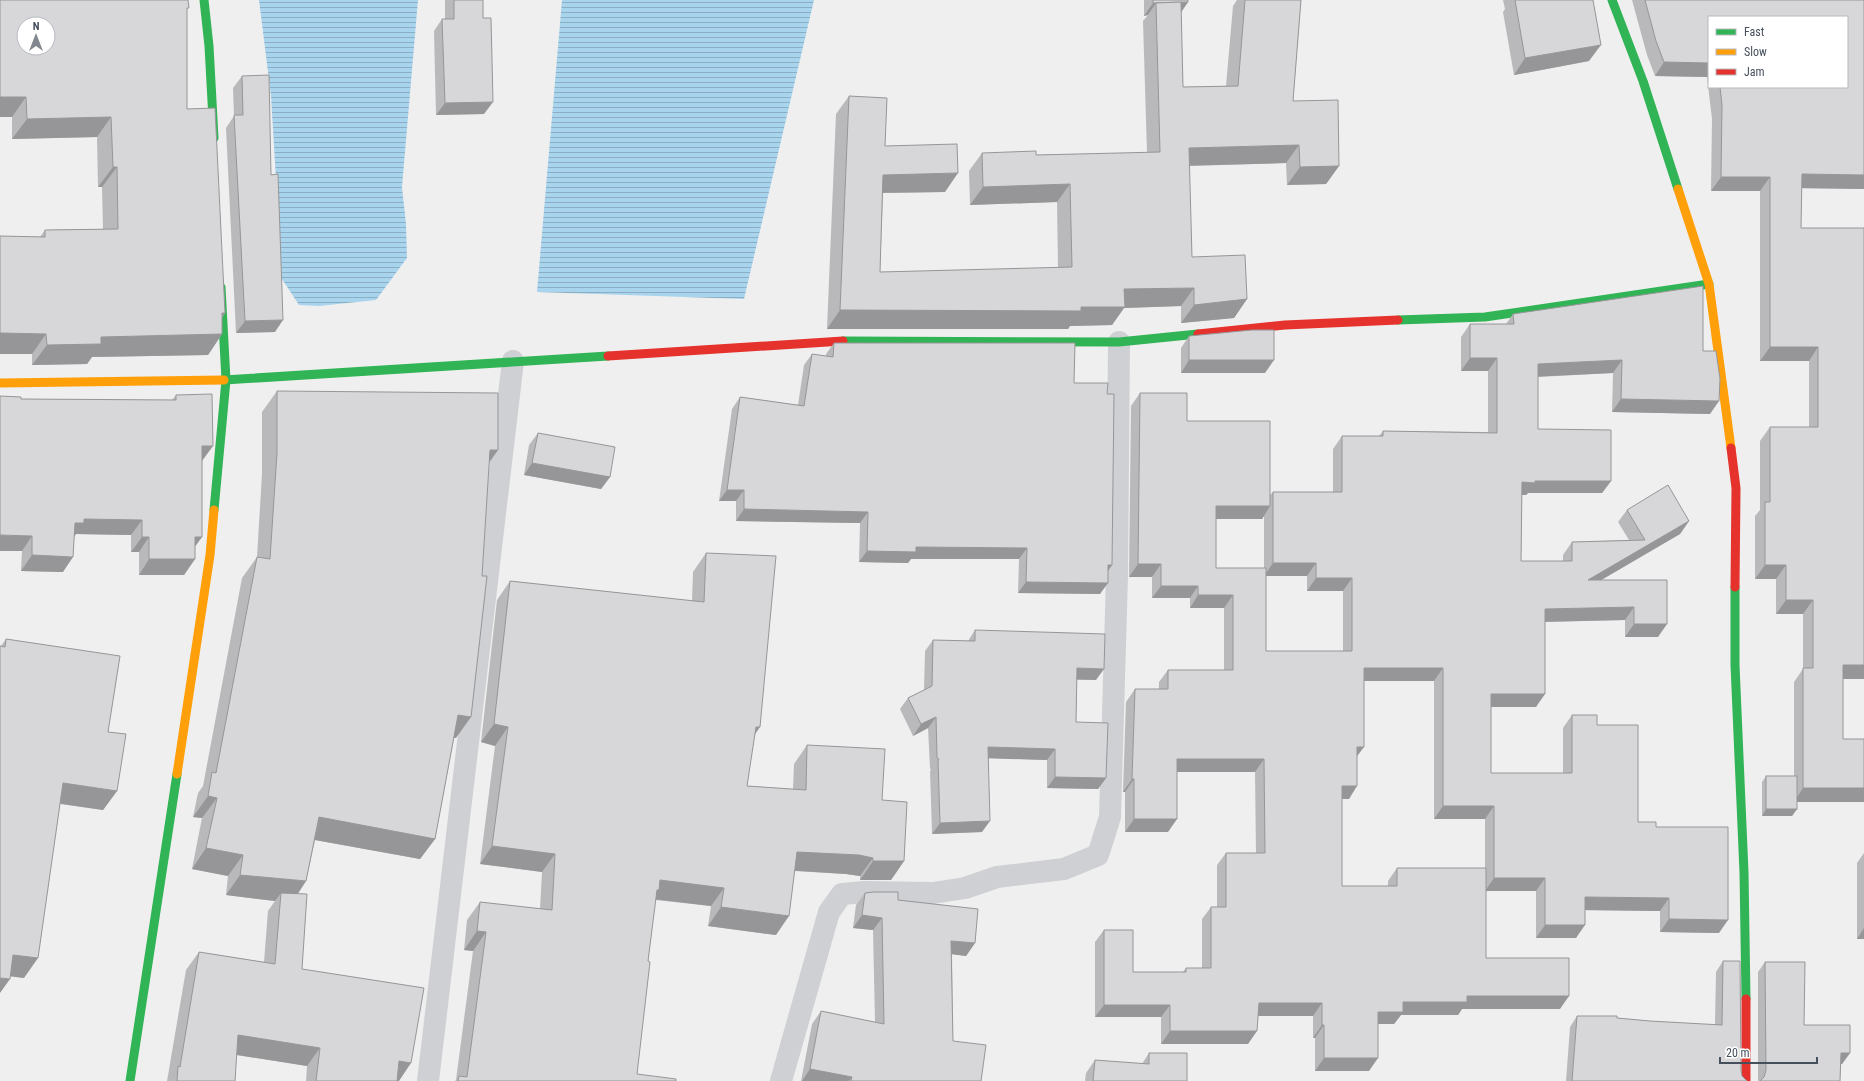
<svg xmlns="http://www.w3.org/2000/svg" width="1864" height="1081" font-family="'Roboto Condensed',sans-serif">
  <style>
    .water { fill: url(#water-rules) }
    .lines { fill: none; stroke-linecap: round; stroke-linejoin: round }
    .street { stroke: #ced0d3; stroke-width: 22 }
    .fast { stroke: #30b455; stroke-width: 9 }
    .slow { stroke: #ff9f0a; stroke-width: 9 }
    .jam { stroke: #e5322d; stroke-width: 9 }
    .wall { fill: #b9b9bb; fill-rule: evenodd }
    .shaded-wall { fill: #969698 }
    .building { fill: #d7d7d9; stroke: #969698; fill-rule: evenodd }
  </style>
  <defs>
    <pattern id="water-rules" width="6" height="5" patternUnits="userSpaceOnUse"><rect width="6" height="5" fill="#a8d4ed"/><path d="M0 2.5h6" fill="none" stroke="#8baec3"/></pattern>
  </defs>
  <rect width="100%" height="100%" fill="#f0efef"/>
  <g class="water">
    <path d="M259 0H418L402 187 406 224 407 258 376 300 319 306 299 305 282 279 271 96Z"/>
    <path d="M562 0H814L744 299 537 292Z"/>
  </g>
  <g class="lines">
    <g class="street">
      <path d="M428 1081 513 361"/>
      <path d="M781 1081 829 912 842 894 865 892 933 893 965 888 997 877 1064 869 1098 855 1110 817 1117 576 1119 342"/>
    </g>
    <g class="fast">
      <path d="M204 0 209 46 214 138"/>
      <path d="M1612 0 1643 81 1678 189"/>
      <path d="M1398 320 1485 317 1709 284"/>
      <path d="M843 341 1119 342 1198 334"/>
      <path d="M224 380 608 356"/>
      <path d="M214 510 226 380 221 287"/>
      <path d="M1735 587V665L1744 872 1746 999"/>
      <path d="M130 1081 177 774"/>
    </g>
    <g class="slow">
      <path d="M1678 189 1709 284 1731 448"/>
      <path d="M0 383 224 380"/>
      <path d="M177 774 210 555 214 510"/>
    </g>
    <g class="jam">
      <path d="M1198 334 1285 325 1398 320"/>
      <path d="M608 356 843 341"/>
      <path d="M1731 448 1736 488 1735 587"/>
      <path d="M1746 999V1081"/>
    </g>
  </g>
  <g class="wall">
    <path d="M0 0 187 10V109L225 313 222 318V334L208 355 92 357 87 364 32 365V354H0V236L40 237 45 230 103 229 102 187H98L97 137 12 139V117H0Z"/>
    <path d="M445 0H483L484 114 436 115 434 31 442 19H445Z"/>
    <path d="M1144 0H1188V2L1181 12 1183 87 1226 86 1233 6 1237 0H1301L1293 101 1339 166 1326 184 1287 185 1286 163 1189 166 1192 257 1247 299 1234 318 1181 323V306L1124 308 1112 325 1070 326 1068 329H827L836 114 849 96 885 146 945 192 883 193 880 272 1058 268 1057 202 970 205 969 171 982 153 1036 155 1147 153 1143 21 1148 15 1144 16Z"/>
    <path d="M1503 0H1593L1589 61 1514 75 1503 12 1505 9Z"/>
    <path d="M1632 0H1864V189L1801 188V228H1864V679H1843V739L1864 802H1797V809L1792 816H1762V782L1766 776H1794V682L1803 669V614H1776V579H1755V516L1760 510V441L1770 427H1809V361H1760V191H1711L1712 119 1707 77 1655 76 1647 55ZM1709 17 1847 87H1709Z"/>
    <path d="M242 76 271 175 275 332 236 333 226 128 234 116 233 88Z"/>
    <path d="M1513 314 1703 351 1710 414 1612 412 1613 373 1538 377V429L1611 481 1602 493H1528L1526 495H1522L1521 561H1563V555L1572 542 1629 540 1618 522 1627 510 1689 521 1680 534 1601 580H1667L1658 637H1625V620L1545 622 1536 707H1491V773H1563V728L1572 715 1597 725 1638 822 1656 827 1719 933 1660 932V911L1585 910 1576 938H1536V891H1486V958L1560 1009H1462L1458 1015H1401L1394 1024H1378L1369 1071H1315V1038H1313V1016H1258L1248 1044H1161V1017H1095V942L1104 930 1133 972H1183L1186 968H1202V919L1211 907H1217V865L1226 853H1256L1255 772H1177L1168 832H1125V792H1123L1126 702 1135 689H1159V682L1168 670H1224V608H1190V598H1152V577H1129L1131 406 1140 393 1187 421 1270 495 1273 492H1333V449L1342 436H1379L1383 431 1488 432V371H1461V337L1470 324H1506ZM1264 516V568H1216V519H1262ZM1266 576H1307V591H1343V651H1266ZM1364 681H1434V819H1485V868H1397L1388 881V886H1342V799H1349L1357 756Z"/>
    <path d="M1189 336 1265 373H1181V348Z"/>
    <path d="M834 343 1074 383 1107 394 1112 565 1108 571 1100 594 1018 593 1019 559H911L908 563 859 562 860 523 736 521V501H719L732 409 740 397 798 405 804 365 812 354 826 356V354Z"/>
    <path d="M277 391 498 450 489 463 456 738H454L435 839 420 859 315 840 306 881 298 894 302 969 399 1081H306L307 1066 236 1055 235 1081H167L186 970 199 952 264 962 268 911 275 901 226 895 228 876 192 869 202 818 193 817 198 793 203 786 242 578 257 557 262 474V412Z"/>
    <path d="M176 395 202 461V537L195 546V559L184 575H139V552H131V535L76 534 74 537 63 572 21 571 22 551 21 399 172 400Z"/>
    <path d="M538 433 610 477 601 489 524 475 529 445Z"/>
    <path d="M706 553 755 733 747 786 793 789 794 764 807 745 882 800 904 861 891 880H860V876L846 874 794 871 776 935 708 926 711 906 655 900 648 961 637 1074 676 1081H455L456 1080 473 951 464 950 467 920 480 902 540 909 542 872 480 864 495 746 481 742 497 600 510 581 692 601 693 572Z"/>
    <path d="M975 630 1096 680H1077L1076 722 1106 778 1098 789 1047 788V760L988 758 982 832 932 834 930 771 931 770 930 768 928 728 913 736 900 709 908 698 924 690 925 651 933 640 968 641Z"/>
    <path d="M6 639 108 732 117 791 103 810 60 804 24 978 10 976 1 646Z"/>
    <path d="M1864 853V939H1857V863Z"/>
    <path d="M865 893 898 900 975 943 966 956 952 954 953 1041 981 1081H801L812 1024 821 1011 875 1022 873 930 853 928 856 905Z"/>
    <path d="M1723 961 1741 1070 1742 1076 1747 1081H1566L1570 1027 1577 1016 1617 1018 1650 1021 1715 1025 1716 972Z"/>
    <path d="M1765 962 1804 1025 1850 1053 1842 1064 1841 1063 1840 1081H1758V972Z"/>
    <path d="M1149 1053 1187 1081H1085L1086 1073 1095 1060 1142 1064Z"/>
  </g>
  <g class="shaded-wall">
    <path d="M1188 2 1180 14 1156 3Z"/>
    <path d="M1153 3H1156L1148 15 1144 16Z"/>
    <path d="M1601 45 1589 61 1514 75 1525 58Z"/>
    <path d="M1664 62 1709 63V75L1707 77 1655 76Z"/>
    <path d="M0 97H26L12 117H0Z"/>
    <path d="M493 102 484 114 436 115 445 103Z"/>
    <path d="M111 117 97 137 12 139 27 119Z"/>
    <path d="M1299 145 1286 163 1176 166 1189 148Z"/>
    <path d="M1339 166 1326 184 1287 185 1300 167Z"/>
    <path d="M113 167H117L102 187H98Z"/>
    <path d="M958 173 945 192 870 193 883 175Z"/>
    <path d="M1802 174 1864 175V189L1792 188Z"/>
    <path d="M1721 177H1770L1760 191H1711Z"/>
    <path d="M1070 184 1057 202 970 205 983 187Z"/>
    <path d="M1194 288 1181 306 1124 308 1112 325 1070 326 1068 329H827L840 310 1081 307 1124 289Z"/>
    <path d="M1247 299 1234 318 1181 323 1194 305Z"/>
    <path d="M222 313H225L211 333Z"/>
    <path d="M283 320 275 332 236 333 245 321Z"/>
    <path d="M0 333 46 334 32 354H0Z"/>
    <path d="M222 334 208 355 92 357 87 364 32 365 47 345 101 337Z"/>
    <path d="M1770 347H1818L1809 361H1760Z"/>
    <path d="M1470 358H1497L1488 371H1461Z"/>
    <path d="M1189 360H1274L1265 373H1181Z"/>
    <path d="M1622 360 1613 373 1529 377 1538 364Z"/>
    <path d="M1621 399 1719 401 1710 414 1612 412Z"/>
    <path d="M202 446H213L202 461Z"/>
    <path d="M490 450H498L483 471Z"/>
    <path d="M532 463 610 477 601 489 524 475Z"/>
    <path d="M1535 481H1611L1602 493H1528L1526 495H1513L1522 482Z"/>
    <path d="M727 490H744L736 501H719Z"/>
    <path d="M1216 506H1270L1262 519H1207Z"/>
    <path d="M744 509 868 512 860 523 736 521Z"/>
    <path d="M84 519 142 520 131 535 76 534 73 538 75 523Z"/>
    <path d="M1689 521 1680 534 1579 593 1588 580Z"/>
    <path d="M0 535 32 536 22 551H0Z"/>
    <path d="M142 537H149L139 552H131Z"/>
    <path d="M195 537H202L191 552Z"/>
    <path d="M916 547 1027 548 1019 559H911L908 563 859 562 867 551Z"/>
    <path d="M32 555 73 557 63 572 21 571Z"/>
    <path d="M149 559H195L184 575H139Z"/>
    <path d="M1273 563H1316L1307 576H1264Z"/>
    <path d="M1138 564H1161L1152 577H1129Z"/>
    <path d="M1108 565H1112L1104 577Z"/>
    <path d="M1765 565H1786L1776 579H1755Z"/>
    <path d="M1316 578H1352L1343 591H1307Z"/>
    <path d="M1026 582 1108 583 1100 594 1018 593Z"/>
    <path d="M1161 586H1198L1190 598H1152Z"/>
    <path d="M1198 595H1233L1224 608H1190Z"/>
    <path d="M1786 600H1813L1803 614H1776Z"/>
    <path d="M1634 607 1625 620 1536 622 1545 609Z"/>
    <path d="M1634 624H1667L1658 637H1625Z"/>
    <path d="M1843 665H1864V679H1833Z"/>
    <path d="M1077 668 1104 669 1096 680 1070 679Z"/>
    <path d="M1364 668H1443L1434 681H1355Z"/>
    <path d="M1491 694H1545L1536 707H1482Z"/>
    <path d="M458 715 471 717 456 738 443 736Z"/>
    <path d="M936 717 928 728 913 736 921 724Z"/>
    <path d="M494 724 508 727 495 746 481 742Z"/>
    <path d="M756 727H760L747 746Z"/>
    <path d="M988 747 1055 749 1047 760 980 758Z"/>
    <path d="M1357 747H1364L1355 759Z"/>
    <path d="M1177 759H1264L1255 772H1168Z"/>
    <path d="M1055 777 1106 778 1098 789 1047 788Z"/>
    <path d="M1132 779H1134L1125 792H1123Z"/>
    <path d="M63 783 117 791 103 810 49 802Z"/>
    <path d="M1342 786H1357L1349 799H1334Z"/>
    <path d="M1803 788H1864V802H1794Z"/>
    <path d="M208 796 217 798 202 818 193 817Z"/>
    <path d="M1443 806H1494L1485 819H1434Z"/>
    <path d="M1766 809H1797L1792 816H1762Z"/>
    <path d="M319 817 435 839 420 859 304 838Z"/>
    <path d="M1134 819H1177L1168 832H1125Z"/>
    <path d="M990 821 982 832 932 834 940 823Z"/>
    <path d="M492 846 555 854 542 872 480 864Z"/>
    <path d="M206 848 243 855 228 876 192 869Z"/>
    <path d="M797 852 859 855 873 858 860 876 846 874 784 870Z"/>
    <path d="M873 861H904L891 880H860Z"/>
    <path d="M240 875 306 881 292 902 281 893 275 901 226 895Z"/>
    <path d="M1494 878H1545L1536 891H1485Z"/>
    <path d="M660 880 724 888 711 906 653 899Z"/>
    <path d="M1585 897 1669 898 1660 911 1576 910Z"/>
    <path d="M721 907 789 916 776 935 708 926Z"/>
    <path d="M862 915 882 918 873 930 853 928Z"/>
    <path d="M1669 919 1728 920 1719 933 1660 932Z"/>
    <path d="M1545 925H1585L1576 938H1536Z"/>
    <path d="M1864 928V939H1857Z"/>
    <path d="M477 931 486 932 473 951 464 950Z"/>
    <path d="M951 941 975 943 966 956 942 953Z"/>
    <path d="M13 955 38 958 24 978 0 975Z"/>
    <path d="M0 978 10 979 0 993Z"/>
    <path d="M1467 996H1569L1560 1009H1462L1458 1015H1401L1394 1024H1369L1378 1012 1403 1002Z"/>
    <path d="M1259 1003H1322L1313 1016H1250Z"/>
    <path d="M1104 1005H1170L1161 1017H1095Z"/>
    <path d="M1322 1025H1324L1315 1038H1313Z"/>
    <path d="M1170 1031H1257L1248 1044H1161Z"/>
    <path d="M238 1035 320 1048 307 1066 225 1053Z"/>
    <path d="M1841 1053H1850L1842 1064 1834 1063Z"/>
    <path d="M1324 1058H1378L1369 1071H1315Z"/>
    <path d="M399 1061 411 1063 399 1081H397Z"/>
    <path d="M810 1069 852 1077 849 1081H802Z"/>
  </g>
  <g class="building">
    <path d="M0 0H188L189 8H187V109L215 108 225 313H222V334L101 337V344L47 345 46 334 0 333V236L45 237V230L118 229 117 167H113L111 117 27 119 26 97H0ZM24 24H48V48H24Z"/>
    <path d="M454 0H483V18H491L493 102 445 103 442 19H454Z"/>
    <path d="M1153 0H1188V2L1153 3Z"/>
    <path d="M1245 0H1301L1293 101 1338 100 1339 166 1300 167 1299 145 1189 148 1192 257 1245 255 1247 299 1194 305V288L1124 289 1125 307H1081V311L840 310 849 96 887 98 885 146 957 144 958 173 883 175 880 272 1072 267 1070 184 983 187 982 153 1036 151V155L1160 152 1156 3 1181 2 1183 87 1238 86Z"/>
    <path d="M1515 0H1593L1601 45 1525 58Z"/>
    <path d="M1645 0H1864V175L1802 174 1801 228H1864V665H1843V739H1864V788H1803V668H1813V600H1786V565H1765V502H1770V427H1818V347H1770V177H1721L1722 105 1720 87H1847V17H1709V63L1664 62 1656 41Z"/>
    <path d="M269 75 271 175 278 174 283 320 245 321 234 115H243L242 76Z"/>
    <path d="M1703 286V351H1716L1720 379 1719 401 1621 399 1622 360 1538 364V429L1611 430V481H1535V483L1522 482 1521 561H1572V542L1645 540 1627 510 1668 485 1689 521 1588 580H1667V624H1634V607L1545 609V694H1491V773H1572V715H1597V725H1638V822H1656V827H1728V920L1669 919V898L1585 897V925H1545V878H1494V806H1443V668H1364V747H1357V786H1342V886H1397V868H1486V958H1569V996H1467V1002H1403V1012H1378V1058H1324V1025H1322V1003H1259L1257 1031H1170V1005H1104V930H1133V972H1186V968H1211V907H1226V853H1265L1264 759H1177V819H1134V779H1132L1135 689H1168V670H1233V595H1198V586H1161V564H1138L1140 393H1187V421H1270V506H1216V568H1266V651H1352V578H1316V563H1273V492H1342V436H1383V431L1497 433V358H1470V324H1514L1513 314Z"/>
    <path d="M1252 330H1274V360H1189V336Z"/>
    <path d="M834 343H1075L1074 383H1108L1107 394H1114L1112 565H1108V583L1026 582 1027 548 916 547V552L867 551 868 512 744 509V490H727L740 397 804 406 812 354 833 357Z"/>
    <path d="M277 391 498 393V450H490L482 576H487L471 717 458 715 435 839 319 817 306 881 240 875 243 855 206 848 217 798 208 796 212 772 216 773 257 557 270 559 277 453Z"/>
    <path d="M212 394 213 446H202V537H195V559H149V537H142V520L84 519V523H75L73 557 32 555V536L0 535V396L21 397V399L176 400V395Z"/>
    <path d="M538 433 615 447 610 477 532 463Z"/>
    <path d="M706 553 776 556 760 727H756L747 786 806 790 807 745 885 749 882 800 907 802 904 861H873V858L859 855 797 852 789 916 721 907 724 888 660 880 659 890H657L648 961 650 962 637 1074 676 1079V1081H458L459 1076 467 1077 486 932 477 931 480 902 552 910 555 854 492 846 508 727 494 724 510 581 704 602Z"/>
    <path d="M975 630 1105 634 1104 669 1077 668 1076 722 1108 723 1106 778 1055 777V749L988 747 990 821 940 823 938 760H939L937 757 936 717 921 724 908 698 932 686 933 640 975 641Z"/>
    <path d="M6 639 120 656 108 732 126 734 117 791 63 783 38 958 13 955 10 979 0 978V646L5 647Z"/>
    <rect x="1766" y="776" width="31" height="33"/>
    <path d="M874 892H898V900L978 909 975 943 951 941 953 1041 986 1045 981 1081H851L852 1077 810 1069 821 1011 884 1024 882 918 862 915 865 893Z"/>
    <path d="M281 893 307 894 302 969 424 988 411 1063 399 1061 397 1081H316L320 1048 238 1035 235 1081H177L178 1066 180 1067 199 952 275 964Z"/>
    <path d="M1723 961H1740L1741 1070 1742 1076 1747 1081H1572L1577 1016H1617V1018L1650 1021 1722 1025Z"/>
    <path d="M1765 962H1805L1804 1025H1850V1053H1841L1840 1081H1760L1764 1077 1766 1070Z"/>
    <path d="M1149 1053H1187V1081H1093L1095 1060 1149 1064Z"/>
  </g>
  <rect x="1708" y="16" width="140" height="72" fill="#ffffff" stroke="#b5b9be"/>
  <rect x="1716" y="29" width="20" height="6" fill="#30b455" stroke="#b5b9be"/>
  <text x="1744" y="36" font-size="12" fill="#464f5c">Fast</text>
  <rect x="1716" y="49" width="20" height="6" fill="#ff9f0a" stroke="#b5b9be"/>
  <text x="1744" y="56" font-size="12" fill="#464f5c">Slow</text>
  <rect x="1716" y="69" width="20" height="6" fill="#e5322d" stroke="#b5b9be"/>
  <text x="1744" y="76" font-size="12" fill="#464f5c">Jam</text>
  <g transform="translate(36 36)"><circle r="19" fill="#ffffff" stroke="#b5b9be"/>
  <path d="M0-3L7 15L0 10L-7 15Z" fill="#82878f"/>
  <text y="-6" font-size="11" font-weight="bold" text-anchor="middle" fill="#464f5c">N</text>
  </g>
  <path d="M1720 1057v6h97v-6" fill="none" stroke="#464f5c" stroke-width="2"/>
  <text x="1726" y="1057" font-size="12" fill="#464f5c" stroke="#ffffff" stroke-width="3" paint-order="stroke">20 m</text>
</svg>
